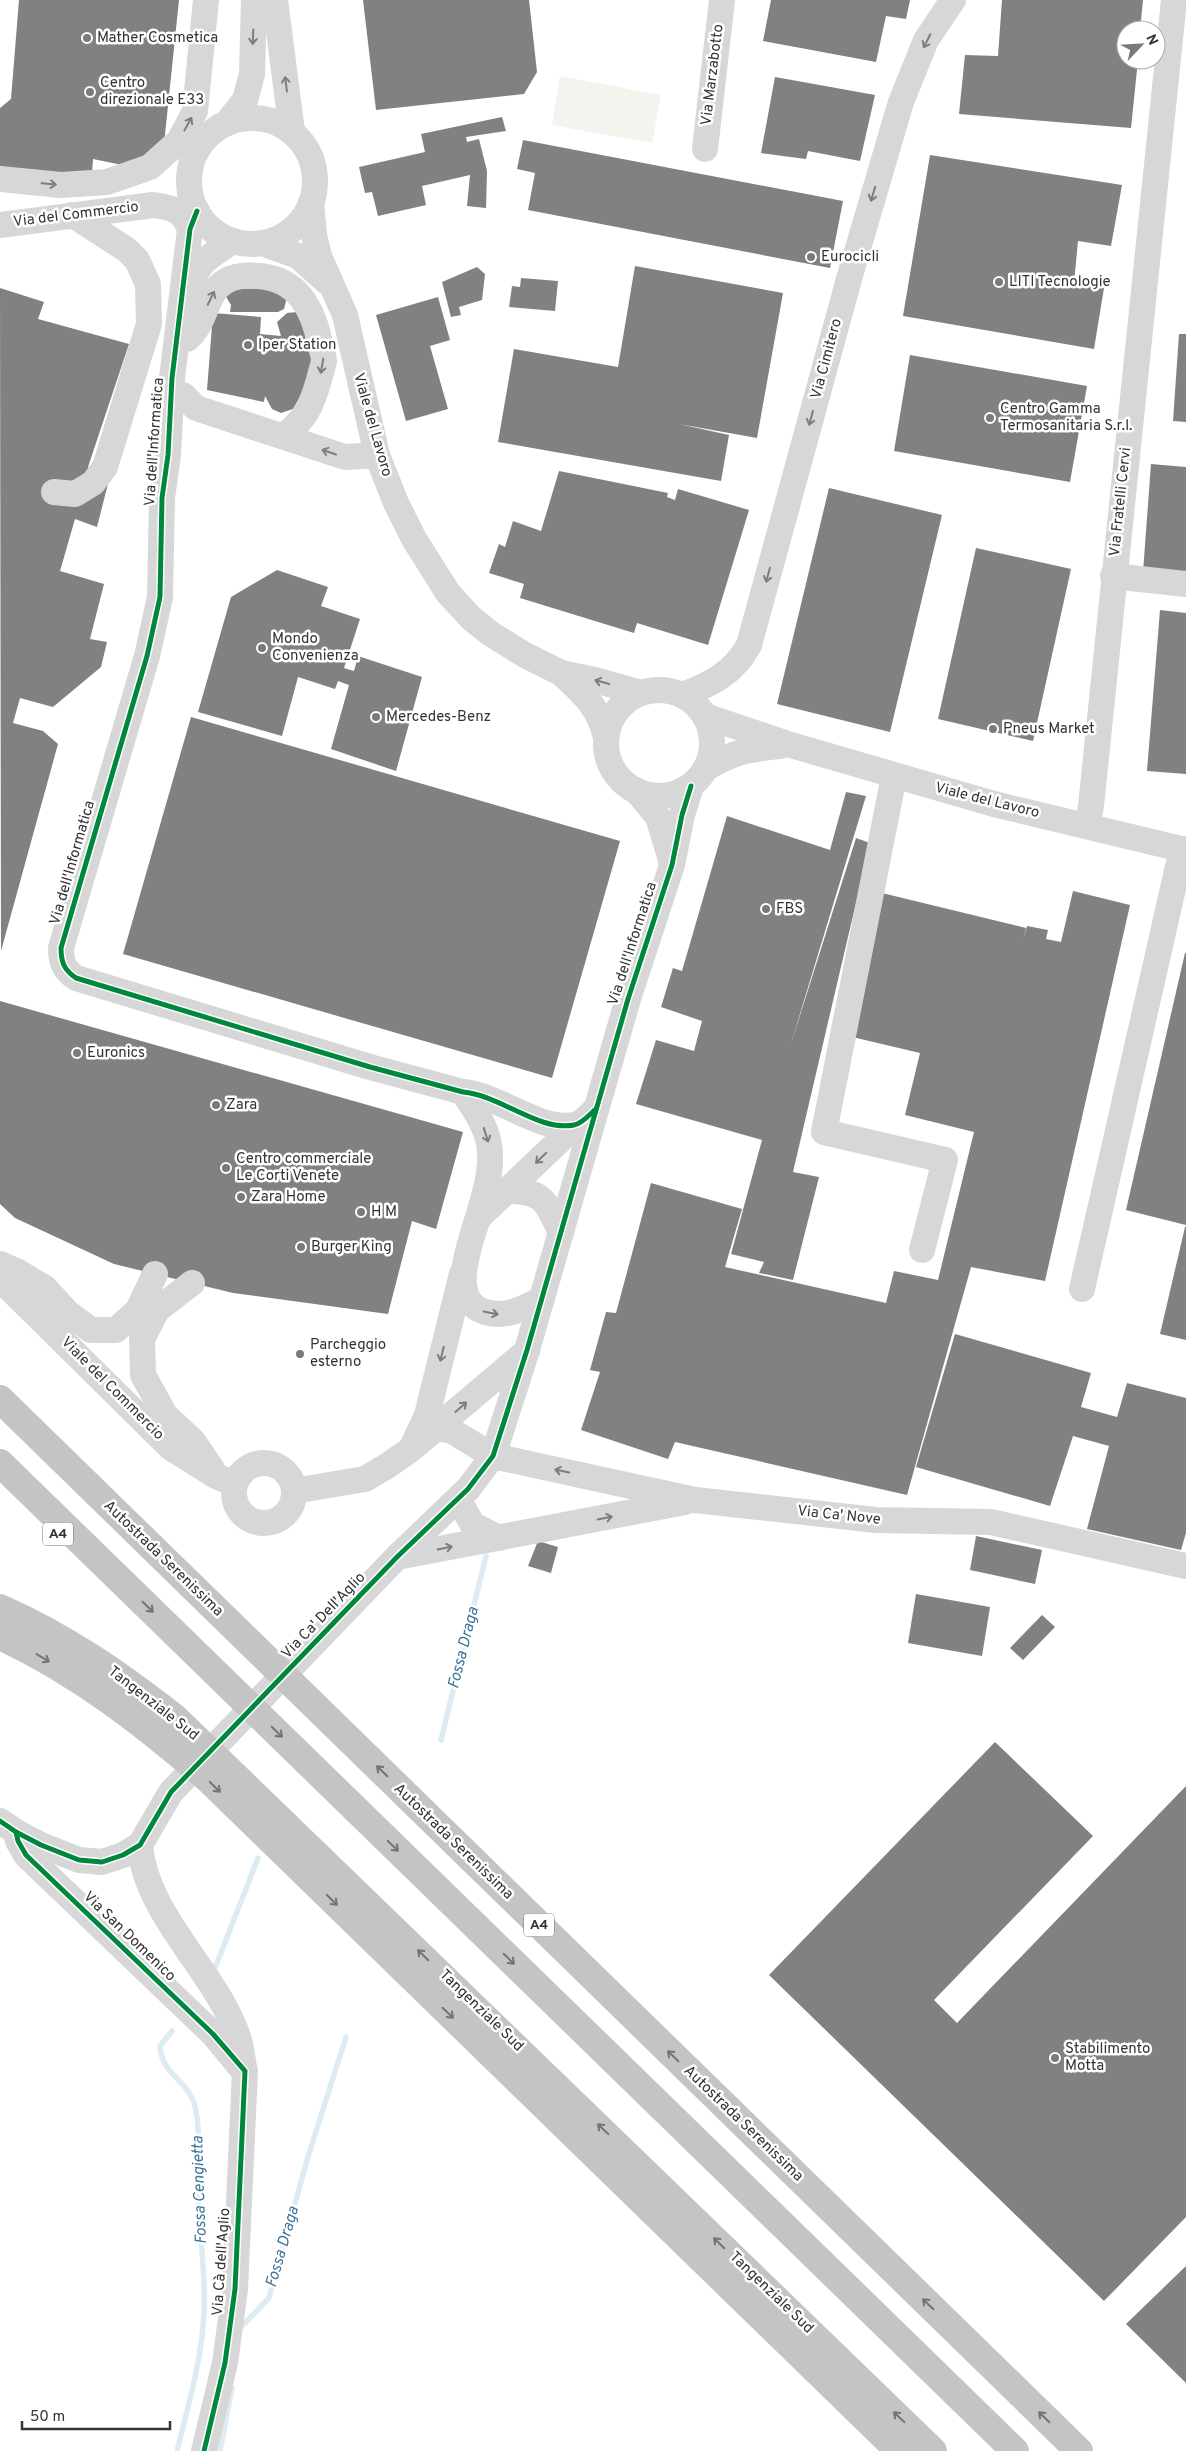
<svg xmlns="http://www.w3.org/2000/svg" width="1186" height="2451" font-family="Overpass,sans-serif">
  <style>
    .green { fill: #f1f5ed }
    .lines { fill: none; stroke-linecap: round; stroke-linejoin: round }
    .stream { stroke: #ddebf3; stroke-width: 5.5 }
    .building { fill: #818181 }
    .minor { stroke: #d7d7d7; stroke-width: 26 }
    .highway { stroke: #c4c4c4; stroke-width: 28 }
    .cycleway-casing { stroke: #fff; stroke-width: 8 }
    .cycleway { stroke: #00873e; stroke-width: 5 }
    .oneway { stroke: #7d7d7d }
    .oneway2 { stroke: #747474 }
    .poi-dot { fill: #7a7a7a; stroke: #fff; stroke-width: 2 }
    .labels { text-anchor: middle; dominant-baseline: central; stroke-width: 5; stroke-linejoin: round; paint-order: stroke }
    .shield { fill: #fff; stroke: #707070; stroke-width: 1 }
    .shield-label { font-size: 14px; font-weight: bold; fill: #333 }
    .poi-label { font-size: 15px; fill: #333; stroke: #fff; text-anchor: start }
    .street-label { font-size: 15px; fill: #333; stroke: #fff }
    .water-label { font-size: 16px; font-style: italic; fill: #3f7597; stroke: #fff }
  </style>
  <rect width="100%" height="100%" fill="#fff"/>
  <path class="green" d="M560 76 661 95 652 143 552 125Z"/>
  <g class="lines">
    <g class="stream">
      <path d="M441 1740 486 1556"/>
      <path d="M215 1968 258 1858"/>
      <path d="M172 2031 160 2046C162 2075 186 2079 194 2103 202 2131 197 2162 198 2191 199 2231 206 2272 204 2313 202 2359 188 2406 177 2451"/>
      <path d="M241 2327 269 2298 307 2160 346 2037"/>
      <path d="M220 2451 232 2388"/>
    </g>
  </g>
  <g class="building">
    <path d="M19 0H179L161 173 93 159 92 173H0V108L11 99Z"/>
    <path d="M363 0H529L537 72 524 94 376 110Z"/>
    <path d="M771 0H910L906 19 886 16 876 62 763 41Z"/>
    <path d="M1002 0H1143L1140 30H1126V60H1138L1131 128 959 114 965 55 998 56Z"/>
    <path d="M775 77 875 95 860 161 808 151 806 159 761 153Z"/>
    <path d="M502 117 506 131 466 137 467 142 479 139 487 171 486 208 467 206 470 175 422 186 426 205 378 216 372 192 365 193 359 167 425 152 421 134Z"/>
    <path d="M523 140 843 201 830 268 528 210 535 173 517 169Z"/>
    <path d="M930 155 1122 185 1111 246 1078 241 1074 283 1104 288 1094 349 903 316Z"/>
    <path d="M635 266 783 293 757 438 679 424 729 435 721 481 498 442 514 349 618 367Z"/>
    <path d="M477 267 485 274 482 300 459 307 461 315 451 317 442 282Z"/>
    <path d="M521 278 558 281 555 311 509 307 512 286 520 287Z"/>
    <path d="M0 288 44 302 38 319 129 344 88 467 110 476 97 527 75 519 60 571 104 584 90 639 107 642 101 667 53 707 20 698 13 723 43 731 58 744 1 951Z"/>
    <path d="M281 288 287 297 284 309 278 312H230L231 305 225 295 226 289Z"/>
    <path d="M438 297 450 340 430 346 448 409 406 421 376 315Z"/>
    <path d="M297 312 311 323 312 376 293 409 281 413 272 409 265 396 264 402 207 390 213 313 261 317 260 334 281 336 277 322 287 313Z"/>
    <path d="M1179 334H1186V422L1173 421Z"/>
    <path d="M910 355 1087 386 1070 482 894 451Z"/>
    <path d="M1151 464 1186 467V575L1143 572Z"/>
    <path d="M559 471 668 493 667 497 675 500 678 489 749 510 708 645 637 623 634 633 520 598 524 584 489 573 499 544 505 547 513 521 541 531Z"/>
    <path d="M829 488 942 515 890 732 777 704Z"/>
    <path d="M976 548 1071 569 1033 741 938 719Z"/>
    <path d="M277 570 328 587 321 606 360 619 344 668 354 671 358 656 422 677 396 771 331 749 349 685 338 681 335 689 298 677 282 736 198 712 231 597Z"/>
    <path d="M1160 610 1186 613V774L1147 771Z"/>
    <path d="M191 717 620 841 552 1078 123 954Z"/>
    <path d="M846 792 866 796 790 1047 856 838 870 843 793 1172 819 1177 793 1280 759 1273 764 1262 731 1254 762 1140 636 1104 656 1040 694 1051 702 1021 661 1007 673 968 682 971 727 816 830 850Z"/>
    <path d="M1073 891 1130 905 1045 1281 971 1267 907 1495 675 1442 668 1459 581 1430 600 1372 590 1370 606 1312 616 1313 651 1183 742 1209 725 1267 886 1303 894 1271 938 1280 974 1132 905 1115 920 1053 848 1036 882 893 1026 928 1023 940 1027 926 1048 930 1046 939 1061 942Z"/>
    <path d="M1185 953H1186V1225L1126 1210Z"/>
    <path d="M0 1001 463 1132 436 1229 412 1221 388 1314 233 1293 114 1264 15 1218 0 1204Z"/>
    <path d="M1185 1227H1186V1340L1160 1334Z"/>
    <path d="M955 1334 1091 1373 1081 1407 1117 1417 1127 1383 1186 1398V1533L1181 1550 1087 1529 1109 1446 1073 1436 1050 1506 916 1467Z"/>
    <path d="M976 1536 1042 1550 1035 1584 970 1570Z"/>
    <path d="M538 1541 558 1547 551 1573 528 1566Z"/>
    <path d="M916 1594 990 1607 982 1656 908 1643Z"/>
    <path d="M1042 1615 1055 1627 1023 1660 1010 1648Z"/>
    <path d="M995 1742 1093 1836 934 2000 957 2023 1186 1786V2217L1104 2301 769 1975Z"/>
    <path d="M1186 2266V2383L1126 2324Z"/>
  </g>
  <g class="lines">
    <g class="minor">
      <path d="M275 0 292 132"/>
      <circle cx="252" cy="181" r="63"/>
      <path d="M227 123 245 100 252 74 254 0"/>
      <path d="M705 149 722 0"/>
      <path d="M0 179 61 185 107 182 150 167 179 141 195 111 206 0"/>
      <path d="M311 202 314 235 319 256 345 315 377 455 396 503 414 539 448 593 471 618 491 634 525 655 561 673 595 680 641 693"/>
      <path d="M197 211 190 229 172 378 168 455 162 498 160 597 147 656 61 948C61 962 64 970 76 978L370 1067 463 1092C500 1095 539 1132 574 1125 582 1124 590 1114 596 1109"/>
      <path d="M0 225 153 205C173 208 182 209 190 229"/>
      <path d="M262 243 298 256 326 281"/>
      <path d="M192 291C195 260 210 258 232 241"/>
      <path d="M187 339C207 323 205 292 226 281 236 275 248 275 259 276 298 279 313 309 320 343 321 348 324 356 324 361 323 367 320 374 319 380 311 407 306 418 284 436"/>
      <path d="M183 395 196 408 345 457 377 455"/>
      <path d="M54 492 75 494 93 483 105 467 149 324 148 284 137 260 127 250 73 215"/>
      <path d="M1113 576 1186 584"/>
      <path d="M561 673C583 693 600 708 606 738"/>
      <circle cx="659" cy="743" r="53"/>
      <path d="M682 695C710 685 734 673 749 645L849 279 901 102 926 40 953 0"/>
      <path d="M705 716 791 745 994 804 1186 850"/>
      <path d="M706 768C735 752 747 749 780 746"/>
      <path d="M894 776 824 1132 945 1160 922 1250"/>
      <path d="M636 790 658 817 671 860"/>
      <path d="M1087 825 1091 806 1174 0"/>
      <path d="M463 1092C475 1110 490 1131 490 1154 491 1175 484 1197 478 1217 471 1243 446 1299 485 1312 506 1318 523 1309 542 1299"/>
      <path d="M507 1191C544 1191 546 1201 561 1233"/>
      <path d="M478 1218 576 1125"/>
      <path d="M0 1264 18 1272 45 1288 68 1313 91 1330H116L138 1310 155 1274"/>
      <path d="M0 1279 171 1448 216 1476 235 1484"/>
      <path d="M192 1283 157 1310 142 1339 143 1375 165 1415 193 1441 212 1469"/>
      <path d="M1082 1289 1182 849"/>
      <path d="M437 1428 452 1431 493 1456 695 1500 876 1520 991 1522 1186 1566"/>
      <path d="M413 1445 427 1415 462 1274"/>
      <circle cx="264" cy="1493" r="30"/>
      <path d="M294 1491 365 1479 387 1466 410 1450 527 1351"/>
      <path d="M458 1499 473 1525 499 1538"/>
      <path d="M397 1557 685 1502"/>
      <path d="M0 1821 16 1832 18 1841 26 1855 213 2034 242 2069"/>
      <path d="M16 1832 41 1845 79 1860 102 1862 123 1855 140 1845 171 1792 397 1557 468 1489 493 1456 527 1350 628 999 672 865 682 815 691 786"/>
      <path d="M140 1845C145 1915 217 1973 238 2037 242 2048 242 2060 245 2071L235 2289 225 2363 204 2451"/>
    </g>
    <g class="highway">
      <path d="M0 1399 1079 2451"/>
      <path d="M0 1463 1015 2451"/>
      <path d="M0 1608C64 1636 120 1675 175 1718L933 2451"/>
      <path d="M0 1636C78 1672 144 1724 208 1779L899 2451"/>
    </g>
    <g class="cycleway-casing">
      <g id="cycleway">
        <path d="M197 211 190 229 172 378 168 455 162 498 160 597 147 656 61 948C61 962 64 970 76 978L370 1067 463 1092C500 1095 539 1132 574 1125 582 1124 590 1114 596 1109"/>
        <path d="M0 1821 16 1832 18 1841 26 1855 213 2034 245 2071 235 2289 225 2363 204 2451"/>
        <path d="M16 1832 41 1845 79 1860 102 1862 123 1855 140 1845 171 1792 397 1557 468 1489 493 1456 527 1350 628 999 672 865 682 815 691 786"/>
      </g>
    </g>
    <use href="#cycleway" class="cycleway"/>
  </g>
  <defs><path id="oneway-shaft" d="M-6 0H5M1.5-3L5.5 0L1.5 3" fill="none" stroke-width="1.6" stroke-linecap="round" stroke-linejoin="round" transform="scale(1.25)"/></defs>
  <g class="oneway">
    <use href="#oneway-shaft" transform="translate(253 37) rotate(92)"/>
    <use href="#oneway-shaft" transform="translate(927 41) rotate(117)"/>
    <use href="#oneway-shaft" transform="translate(286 84) rotate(-97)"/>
    <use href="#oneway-shaft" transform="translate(188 124) rotate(-61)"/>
    <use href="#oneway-shaft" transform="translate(49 184) rotate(5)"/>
    <use href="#oneway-shaft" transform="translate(873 194) rotate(107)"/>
    <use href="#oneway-shaft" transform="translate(211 298) rotate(-64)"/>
    <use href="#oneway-shaft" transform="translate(322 366) rotate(100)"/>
    <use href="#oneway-shaft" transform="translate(811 418) rotate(105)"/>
    <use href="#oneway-shaft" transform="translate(329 452) rotate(-161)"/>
    <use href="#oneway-shaft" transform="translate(768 575) rotate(105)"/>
    <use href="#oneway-shaft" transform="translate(602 682) rotate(-164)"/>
    <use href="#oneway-shaft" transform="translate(486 1135) rotate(72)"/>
    <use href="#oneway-shaft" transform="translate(541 1158) rotate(136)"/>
    <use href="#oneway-shaft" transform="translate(491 1313) rotate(12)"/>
    <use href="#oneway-shaft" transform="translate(442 1354) rotate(104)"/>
    <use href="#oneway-shaft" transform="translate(461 1407) rotate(-41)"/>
    <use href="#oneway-shaft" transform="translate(562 1471) rotate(-168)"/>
    <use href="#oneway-shaft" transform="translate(605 1518) rotate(-11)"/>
    <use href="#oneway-shaft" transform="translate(445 1548) rotate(-11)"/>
  </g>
  <g class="oneway2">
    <use href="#oneway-shaft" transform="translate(148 1607) rotate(44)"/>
    <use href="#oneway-shaft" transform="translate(43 1658) rotate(31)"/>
    <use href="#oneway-shaft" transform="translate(277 1732) rotate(44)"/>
    <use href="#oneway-shaft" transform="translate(382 1771) rotate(-136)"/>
    <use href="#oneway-shaft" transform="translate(215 1787) rotate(45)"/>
    <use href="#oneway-shaft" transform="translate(393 1846) rotate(44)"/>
    <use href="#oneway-shaft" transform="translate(332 1900) rotate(44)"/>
    <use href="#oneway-shaft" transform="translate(423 1955) rotate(-136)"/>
    <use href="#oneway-shaft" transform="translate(509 1959) rotate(44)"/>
    <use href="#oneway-shaft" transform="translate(448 2013) rotate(44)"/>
    <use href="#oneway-shaft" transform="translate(673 2056) rotate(-136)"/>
    <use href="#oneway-shaft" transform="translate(603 2129) rotate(-136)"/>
    <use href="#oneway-shaft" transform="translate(719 2243) rotate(-136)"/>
    <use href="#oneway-shaft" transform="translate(928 2304) rotate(-136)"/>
    <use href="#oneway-shaft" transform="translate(899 2417) rotate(-136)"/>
    <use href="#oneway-shaft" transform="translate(1044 2417) rotate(-136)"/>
  </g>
  <g class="poi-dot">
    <circle cx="87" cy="38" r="5"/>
    <circle cx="90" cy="92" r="5"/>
    <circle cx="811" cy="257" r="5"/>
    <circle cx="999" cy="282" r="5"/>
    <circle cx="248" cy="345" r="5"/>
    <circle cx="990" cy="418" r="5"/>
    <circle cx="262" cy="648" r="5"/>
    <circle cx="376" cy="717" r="5"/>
    <circle cx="993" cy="729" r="5"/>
    <circle cx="766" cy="909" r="5"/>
    <circle cx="77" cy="1053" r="5"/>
    <circle cx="216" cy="1105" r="5"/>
    <circle cx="226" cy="1168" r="5"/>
    <circle cx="241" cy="1197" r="5"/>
    <circle cx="361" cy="1212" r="5"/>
    <circle cx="301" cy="1247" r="5"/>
    <circle cx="300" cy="1354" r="5"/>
    <circle cx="1055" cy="2058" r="5"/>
  </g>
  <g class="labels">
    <g class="shield">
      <rect x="43" y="1522.5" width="30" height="23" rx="4"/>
      <rect x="524" y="1913.5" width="30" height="23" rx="4"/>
    </g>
    <g class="shield-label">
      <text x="58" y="1534">A4</text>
      <text x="539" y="1925">A4</text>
    </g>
    <g class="poi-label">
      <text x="97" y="38">Mather Cosmetica</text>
      <text x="100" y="83">Centro<tspan x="100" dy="17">direzionale E33</tspan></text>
      <text x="821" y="257">Eurocicli</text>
      <text x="1009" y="282">LITI Tecnologie</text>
      <text x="258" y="345">Iper Station</text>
      <text x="1000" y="409">Centro Gamma<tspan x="1000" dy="17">Termosanitaria S.r.l.</tspan></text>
      <text x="272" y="639">Mondo<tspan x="272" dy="17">Convenienza</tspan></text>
      <text x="386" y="717">Mercedes-Benz</text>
      <text x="1003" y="729">Pneus Market</text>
      <text x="776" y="909">FBS</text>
      <text x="87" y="1053">Euronics</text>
      <text x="226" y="1105">Zara</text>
      <text x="236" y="1159">Centro commerciale<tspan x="236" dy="17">Le Corti Venete</tspan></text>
      <text x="251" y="1197">Zara Home</text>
      <text x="371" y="1212">H M</text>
      <text x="311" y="1247">Burger King</text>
      <text x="310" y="1345">Parcheggio<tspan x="310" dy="17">esterno</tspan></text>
      <text x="1065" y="2049">Stabilimento<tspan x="1065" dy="17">Motta</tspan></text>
    </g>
    <g class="street-label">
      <text transform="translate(713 75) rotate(-83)">Via Marzabotto</text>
      <text transform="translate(76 215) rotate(-7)">Via del Commercio</text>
      <text transform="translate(827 359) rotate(-75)">Via Cimitero</text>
      <text transform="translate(372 425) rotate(74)">Viale del Lavoro</text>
      <text transform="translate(155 442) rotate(-86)">Via dell'Informatica</text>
      <text transform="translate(1121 502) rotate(-84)">Via Fratelli Cervi</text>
      <text transform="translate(987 801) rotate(14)">Viale del Lavoro</text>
      <text transform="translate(73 863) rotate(-74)">Via dell'Informatica</text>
      <text transform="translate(633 944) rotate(-72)">Via dell'Informatica</text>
      <text transform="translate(112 1389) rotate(45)">Viale del Commercio</text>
      <text transform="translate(839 1516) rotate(6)">Via Ca' Nove</text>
      <text transform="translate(163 1559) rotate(44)">Autostrada Serenissima</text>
      <text transform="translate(324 1616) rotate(-46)">Via Ca' Dell'Aglio</text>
      <text transform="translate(153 1704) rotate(38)">Tangenziale Sud</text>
      <text transform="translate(453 1842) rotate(44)">Autostrada Serenissima</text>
      <text transform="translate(129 1937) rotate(44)">Via San Domenico</text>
      <text transform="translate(481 2011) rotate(44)">Tangenziale Sud</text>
      <text transform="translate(743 2124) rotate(44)">Autostrada Serenissima</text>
      <text transform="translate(222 2262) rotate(-86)">Via Cà dell'Aglio</text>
      <text transform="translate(771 2293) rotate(44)">Tangenziale Sud</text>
    </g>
    <g class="water-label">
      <text transform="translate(464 1648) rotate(-76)">Fossa Draga</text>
      <text transform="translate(200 2190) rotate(-92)">Fossa Cengietta</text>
      <text transform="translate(283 2247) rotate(-74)">Fossa Draga</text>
    </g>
  </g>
  <g transform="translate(1141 45) rotate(65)"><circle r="24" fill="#ffffff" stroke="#adadad"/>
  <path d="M0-4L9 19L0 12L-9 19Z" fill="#7a7a7a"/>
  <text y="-8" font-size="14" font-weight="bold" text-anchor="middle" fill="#333333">N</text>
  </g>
  <path d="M22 2421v8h148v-8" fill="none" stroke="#333333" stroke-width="2.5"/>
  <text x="30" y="2421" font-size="15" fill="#333333" stroke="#ffffff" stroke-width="4" paint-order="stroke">50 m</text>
</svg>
